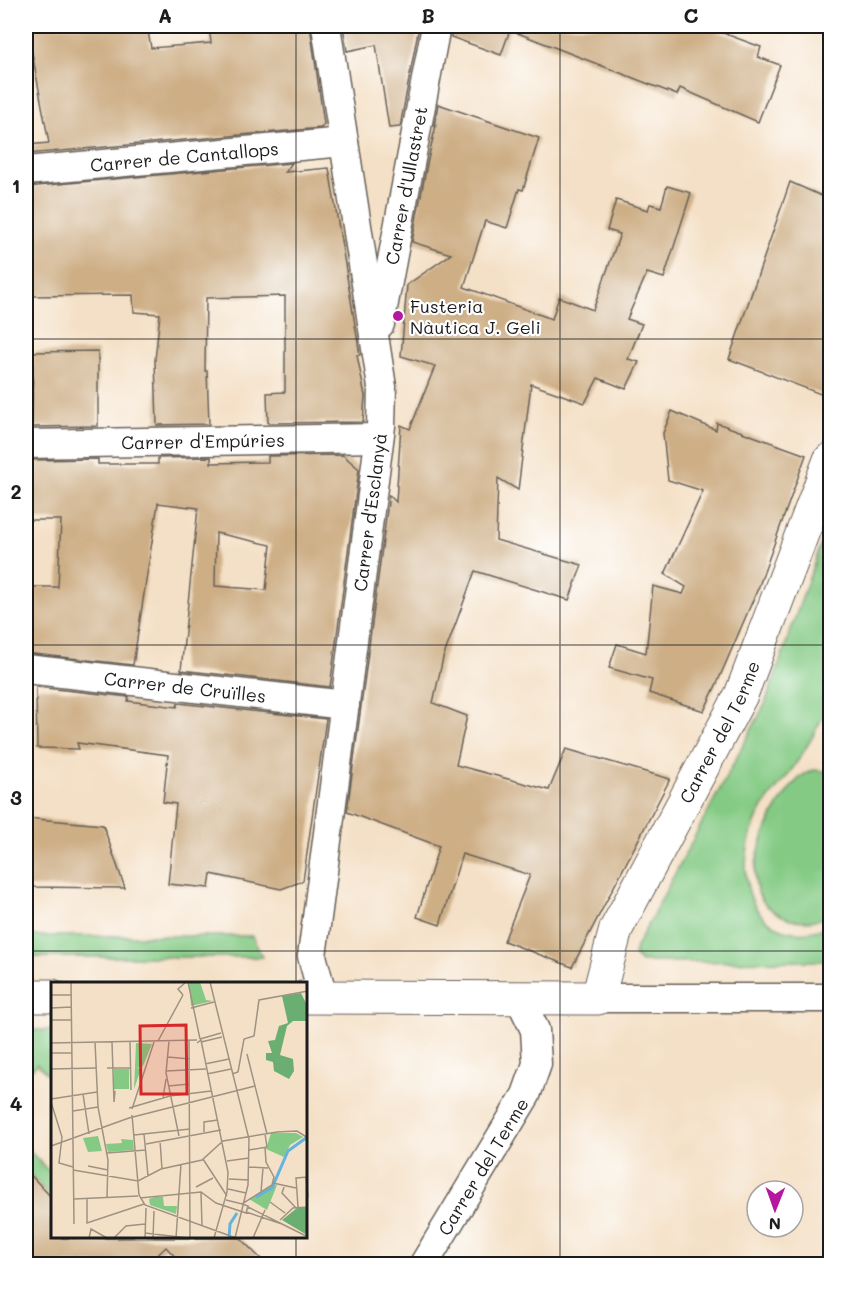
<svg xmlns="http://www.w3.org/2000/svg" width="856" height="1290" font-family="Mali,sans-serif">
  <style>
    .green { fill: #84ca84; stroke: #507350; stroke-width: 1.5 }
    .building { fill: #cdae85; fill-rule: evenodd }
    .lines { fill: none; stroke-linecap: round; stroke-linejoin: round }
    .street-casing { stroke: #686158; stroke-width: 31 }
    .secondary-casing { stroke: #686158; stroke-width: 35 }
    .street { stroke: #fff; stroke-width: 28 }
    .secondary { stroke: #fff; stroke-width: 33 }
    .grid { fill: none; stroke: #1c1c1c; stroke-width: 1.5; stroke-opacity: 0.55 }
    .poi-dot { fill: #b5179e; stroke: #fff; stroke-width: 2 }
    .labels { text-anchor: middle; dominant-baseline: central; stroke-width: 4.5; stroke-linejoin: round; paint-order: stroke }
    .street-label { font-size: 18px; fill: #1c1c1c; stroke: #fff }
    .poi-label { font-size: 18px; fill: #1c1c1c; stroke: #fff; text-anchor: start }
    .inset-river { fill: none; stroke: #62b4de; stroke-width: 3 }
    .inset-road { fill: none; stroke: #9e9282; stroke-width: 1.5 }
    .view { fill: #d62828; fill-opacity: 0.15; stroke: #d62828; stroke-width: 3 }
    .inset-edge { fill: none; stroke: #1c1c1c; stroke-width: 3 }
    .neatline { fill: none; stroke: #1c1c1c; stroke-width: 2 }
    .grid-label { font-size: 20px; text-anchor: middle; font-weight: bold; fill: #1c1c1c }
  </style>
  <rect width="100%" height="100%" fill="#fff"/>
  <filter id="ink" filterUnits="userSpaceOnUse"><feTurbulence type="fractalNoise" baseFrequency=".0167" numOctaves="2"/><feDisplacementMap in="SourceGraphic" scale="12" xChannelSelector="R" yChannelSelector="G"/><feConvolveMatrix kernelMatrix="1 2 1 2 8 2 1 2 1" color-interpolation-filters="sRGB"/></filter>
  <filter id="wash" filterUnits="userSpaceOnUse"><feTurbulence type="fractalNoise" baseFrequency=".008" numOctaves="4" result="noise"/><feDisplacementMap in="SourceGraphic" scale="24" xChannelSelector="R" yChannelSelector="G"/><feGaussianBlur stdDeviation="1.35" result="paint"/><feColorMatrix in="noise" values="0 0 0 0 0 0 0 0 0 0 0 0 0 0 0 0 0 1.4 0 .05"/><feComposite in="paint" operator="in"/></filter>
  <g filter="url(#wash)">
    <rect width="100%" height="100%" fill="#f4e0c6"/>
    <g class="green">
      <path d="M824 535 830 538V700C820 725 806 750 790 772 781 785 769 796 762 809 741 845 734 910 782 929 797 935 817 933 830 924V961L641 962 634 955 636 947 765 704Z"/>
      <path d="M814 770 830 772V914C820 922 803 922 790 919 776 914 761 905 757 889 748 858 777 796 802 776 805 773 810 772 814 770Z"/>
      <path d="M26 936H252L262 957H26Z"/>
      <path d="M26 1030H52V1079L37 1064 26 1075Z"/>
      <path d="M26 1147 52 1175V1198L26 1170Z"/>
    </g>
    <g id="blocks">
      <g class="building">
        <path d="M27 26H147L151 48 211 43 209 26H310L324 124 321 128 26 154V145L49 143Z"/>
        <path d="M343 26H419L400 127 389 128 376 45 347 51Z"/>
        <path d="M452 26H704L761 47 758 57 780 65 758 122 680 88 677 95 510 30 501 55 451 37Z"/>
        <path d="M438 104 539 138 523 190 519 189 507 228 485 221 464 287 552 319 559 297 593 310 620 234 607 230 616 200 648 210 650 204 661 207 667 186 691 193 664 278 647 273 627 319 642 324 628 359 639 362 626 389 598 378 585 403 531 384 518 490 498 478 496 540 582 565 569 600 475 571 443 658 433 703 467 716 456 765 549 790 566 749 670 779 572 967 504 941 530 875 462 854 440 925 417 917 439 846 347 812 389 495 396 502 401 425 410 429 435 366 401 356 407 285 451 254 412 242 427 164 436 125 434 126Z"/>
        <path d="M292 163 285 172 329 168 360 355H357L365 396 363 422 268 423 267 393 285 392V296L206 298 205 371H207L209 424 157 425 155 360 160 314 134 312 133 295 26 296V187Z"/>
        <path d="M790 182 831 200V398L729 359Z"/>
        <path d="M98 351V426L32 427 33 352Z"/>
        <path d="M672 411 716 430 717 423 806 455 759 586 718 681 704 711 649 693 652 680 609 668 617 644 646 653 653 586 683 594 686 587 665 574 703 491 668 480 663 433Z"/>
        <path d="M343 455 359 469 330 687 181 670 198 508 158 503 133 665 26 653V587H58L61 520H26V464H32V460L98 459V464H158V458L211 457V463L268 462V456ZM216 533 271 545 266 590 215 586Z"/>
        <path d="M36 687 129 697 128 701 177 707 178 703 326 719 303 881 281 889 211 874 209 888 168 884 176 804 163 802 168 755 77 743 79 749 37 748Z"/>
        <path d="M26 818 103 825 125 888 26 887Z"/>
        <path d="M26 1170 52 1198V1238H240L266 1264H182L166 1247 148 1264H26Z"/>
      </g>
    </g>
  </g>
  <g filter="url(#ink)">
    <use href="#blocks" fill-opacity="0" stroke="#686158" stroke-width="1.5"/>
    <g class="lines">
      <g class="street-casing">
        <g id="street">
          <path id="s1" d="M26 171 344 142"/>
          <path id="s2" d="M380 324 436 26"/>
          <path id="s3" d="M26 444 379 438"/>
          <path id="s4" d="M26 669 345 705"/>
          <path id="s5" d="M323 997 312 956 381 426 382 387 326 26"/>
          <path d="M598 998H830"/>
          <path id="s6" d="M424 1264 526 1095 537 1064 535 1030 519 997"/>
        </g>
      </g>
      <g class="secondary-casing">
        <g id="secondary">
          <path d="M26 996H52"/>
          <path id="s7" d="M306 997 598 998 616 929 741 695 830 460"/>
        </g>
      </g>
      <use href="#street" class="street"/>
      <use href="#secondary" class="secondary"/>
    </g>
  </g>
  <path class="grid" d="M296 26V984M560 26V1264M26 339H830M26 645H830M26 951H830M296 1238V1264"/>
  <circle class="poi-dot" cx="398" cy="316" r="6"/>
  <g class="labels">
    <g class="street-label">
      <text stroke="none"><textPath href="#s1" startOffset="159">Carrer de Cantallops</textPath></text>
      <text stroke="none"><textPath href="#s2" startOffset="141">Carrer d'Ullastret</textPath></text>
      <text stroke="none"><textPath href="#s3" startOffset="177">Carrer d'Empúries</textPath></text>
      <text stroke="none"><textPath href="#s5" startOffset="490">Carrer d'Esclanyà</textPath></text>
      <text stroke="none"><textPath href="#s4" startOffset="160">Carrer de Cruïlles</textPath></text>
      <text stroke="none"><textPath href="#s7" startOffset="586">Carrer del Terme</textPath></text>
      <text stroke="none"><textPath href="#s6" startOffset="114">Carrer del Terme</textPath></text>
    </g>
    <g class="poi-label">
      <text x="410" y="306">Fusteria<tspan x="410" dy="21">Nàutica J. Geli</tspan></text>
    </g>
  </g>
  <g transform="translate(51 982)">
    <rect width="256" height="256" fill="#f4e0c6"/>
    <path d="M149 0 155 18 162 19 140 24 138 0ZM85 61 101 62 92 84 86 86 90 87 83 107ZM63 87H78V107H63ZM220 151H245L252 155 239 163 233 175 215 167ZM47 154 51 169 37 170 32 156ZM70 157 82 158 83 168 57 170 55 162 71 161ZM222 202 226 203 216 228 198 217ZM104 215H112L113 224H126L125 232 99 223 98 217Z" fill="#84ca84"/>
    <path d="M250 11 256 23V39H242L236 44 229 73 242 77 243 89 238 97 223 89 222 80 215 78V71H221L217 59 224 58 228 44 237 41 231 14ZM246 226H256V253L231 238Z" fill="#6bae72"/>
    <path class="inset-river" d="M205 215 221 206 237 169 255 156M178 256 179 242 186 231"/>
    <path class="inset-road" d="M20 0 23 242M137 0 149 57M159 0 198 157 197 203 184 256M0 13H20M132 13 127 7 135 0M0 26 21 25M140 26 163 20M0 38H21M149 57 170 51M107 59 132 13M118 59 115 91 128 154M138 59 139 256M44 60 47 125 57 178 56 215M61 60 63 120 64 109M79 60 80 108M150 60 171 55M0 61 146 58M146 61 150 58 177 190 176 210 163 256M0 71H21M196 72 216 152M117 75 139 77M154 82 178 77M56 86H80M0 87 46 86M115 89 155 87M156 92 180 87M181 92 187 90 193 57 203 54 208 18 257 9M117 104 139 102M32 112 38 152M112 116 115 97M0 117 46 110M0 120 11 155 8 181 22 185M78 126 119 114 160 109M81 127 103 60M22 129 47 125M81 133 88 213 94 223 185 256M153 150V140L167 138M93 152 97 194M83 153 139 147M109 159 111 187M95 162 170 148M0 164 78 136 204 104M198 168 216 165 214 152M56 171 95 168M152 177 176 214M176 179 198 176M37 184 57 188M198 185 217 186M22 188 87 199 110 187 151 178 172 159 226 150 246 149 257 156M255 195 257 215M178 197 198 198M222 201 245 206M145 205 162 196M233 205 231 211 245 226M177 207 195 211M150 210 151 244M210 210 212 186M36 216V241L93 222M89 216 150 210 165 221 195 231 197 224 191 222M23 217 87 214M175 218 191 222 221 203 223 195 215 180 214 165M219 220 234 231M247 225 245 196 257 195M195 230 231 242 197 225M229 238 242 226 257 225M231 242 257 255M94 251 137 256M38 256 40 247 56 256M63 256 75 244 94 242M94 256 95 226M102 256 103 229M125 256 130 182M202 256 214 228"/>
    <path class="view" d="M135 43 136 112H90L89 44Z"/>
    <rect width="256" height="256" class="inset-edge"/>
  </g>
  <rect width="856" height="1290" fill="none" stroke="#fff" stroke-width="66"/>
  <g transform="translate(775 1209) rotate(181)"><circle r="28" fill="#ffffff" stroke="#a4a4a4" stroke-width="1.5"/>
  <path d="M0-4.5L10 22L0 15L-10 22Z" fill="#b5179e"/>
  <text y="-9" font-size="16" font-weight="bold" text-anchor="middle" fill="#1c1c1c">N</text>
  </g>
  <rect x="33" y="33" width="790" height="1224" class="neatline"/>
  <g class="grid-label">
    <text x="165" y="23">A</text>
    <text x="428" y="23">B</text>
    <text x="691" y="23">C</text>
    <text x="16" y="193">1</text>
    <text x="16" y="499">2</text>
    <text x="16" y="805">3</text>
    <text x="16" y="1111">4</text>
  </g>
</svg>
